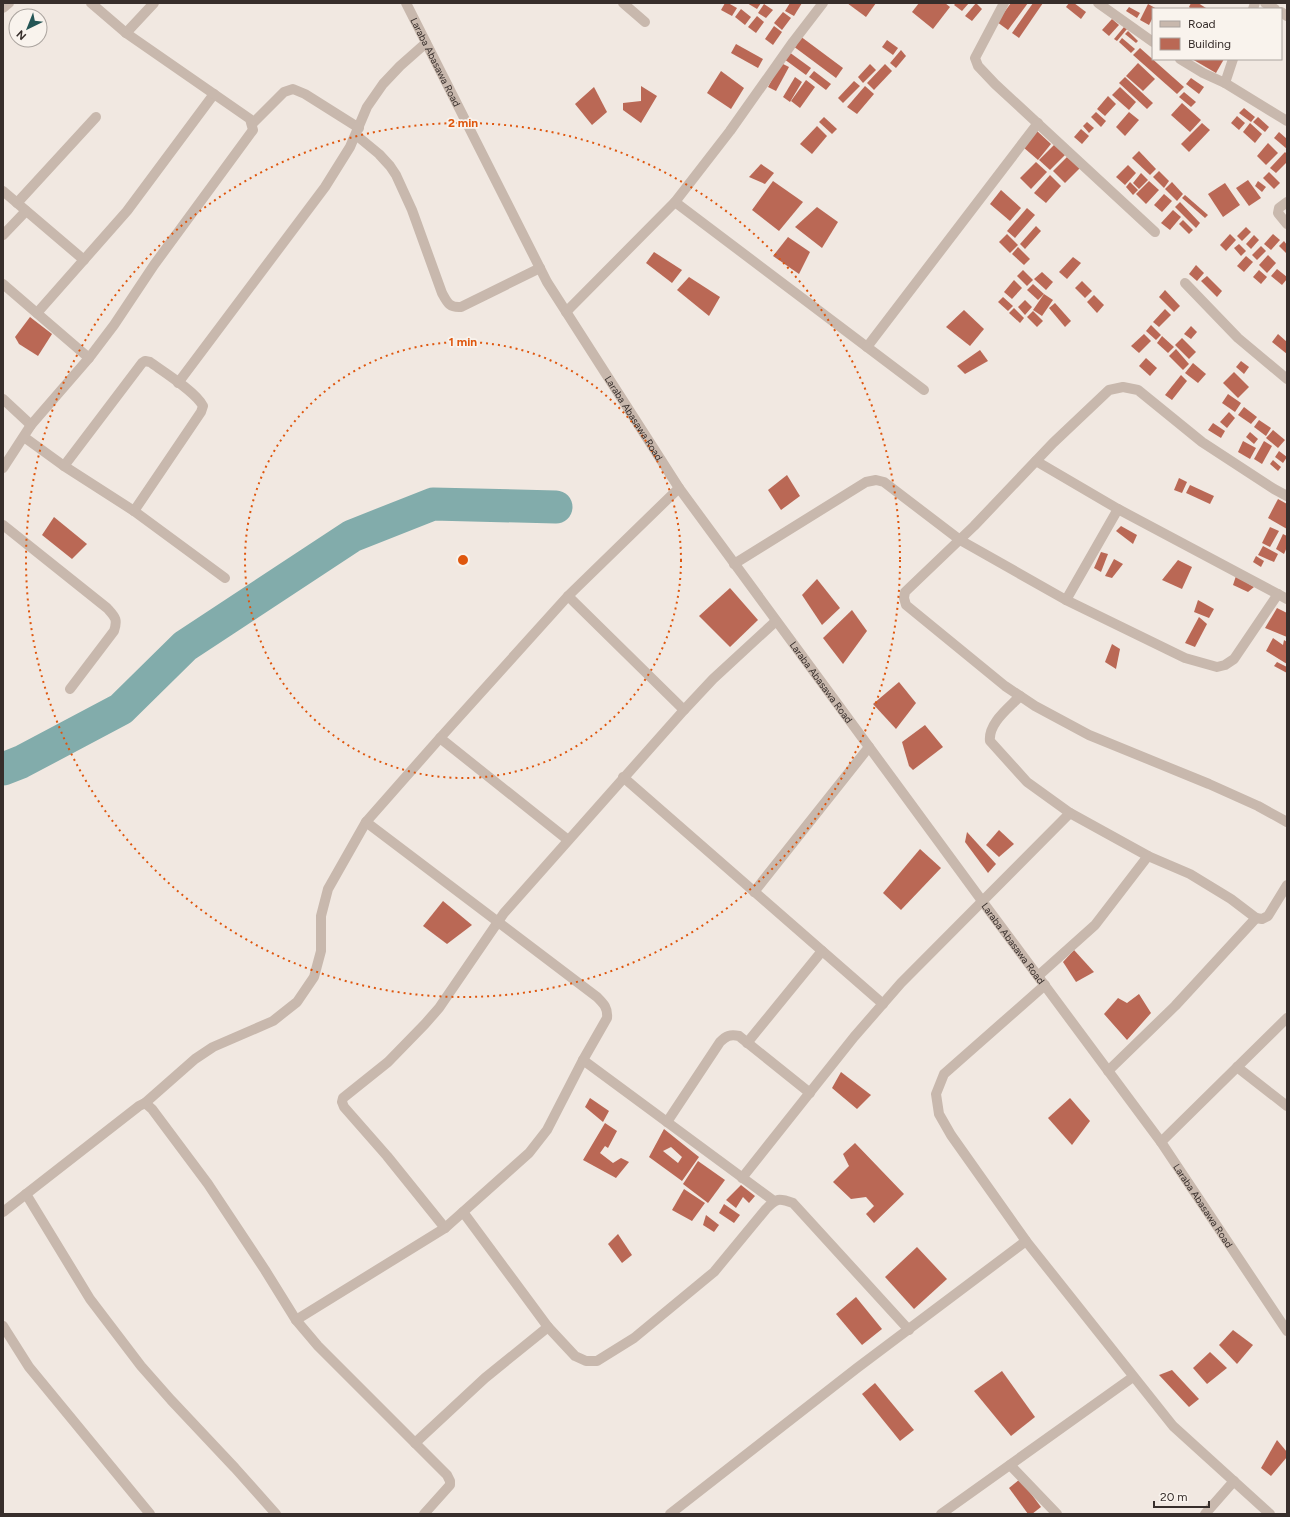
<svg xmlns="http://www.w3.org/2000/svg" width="1290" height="1517" font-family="Figtree,sans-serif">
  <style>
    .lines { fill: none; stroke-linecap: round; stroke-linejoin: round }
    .river { stroke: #82acab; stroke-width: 33 }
    .building { fill: #ba6855; fill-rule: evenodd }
    .street { stroke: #c8b8ad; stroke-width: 10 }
    .ring { fill: none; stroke: #df570e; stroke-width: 2; stroke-dasharray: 2 4 }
    .labels { text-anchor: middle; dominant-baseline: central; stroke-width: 3.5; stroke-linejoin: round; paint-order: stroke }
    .street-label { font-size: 10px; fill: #372e2b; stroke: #f9f3ed }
    .centre { fill: #df570e; stroke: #f9f3ed; stroke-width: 2 }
    .ring-label { font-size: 12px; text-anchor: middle; font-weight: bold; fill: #df570e; stroke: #f9f3ed; stroke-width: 3.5; stroke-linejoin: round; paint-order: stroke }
  </style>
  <rect width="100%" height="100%" fill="#f1e8e1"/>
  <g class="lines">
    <path class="river" d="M3 769 21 762 121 709 185 646 352 536 433 504 556 507"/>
  </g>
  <g class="building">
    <path d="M725 3H728L737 8 732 16 721 10Z"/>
    <path d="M747 3H761L757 9Z"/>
    <path d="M790 3H802L794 16 785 11Z"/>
    <path d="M847 3H876L866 17Z"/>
    <path d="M919 3H945L950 7 933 29 912 12Z"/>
    <path d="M956 3H969L962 11 954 5Z"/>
    <path d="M976 3 982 9 972 21 965 16Z"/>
    <path d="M1011 3H1028L1008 30 997 22Z"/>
    <path d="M1033 3H1043L1019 38 1012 33Z"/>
    <path d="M1069 3H1074L1086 12 1081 19 1066 7Z"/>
    <path d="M1191 3H1198L1206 8 1205 9H1191L1189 7Z"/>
    <path d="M764 4 773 10 766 18 758 13Z"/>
    <path d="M1148 4 1157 9H1153V17L1149 25 1140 20Z"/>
    <path d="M1129 7 1140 13 1137 18 1126 11Z"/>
    <path d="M741 9 751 17 745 25 735 17Z"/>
    <path d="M783 12 791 18 782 30 774 23Z"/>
    <path d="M757 16 764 22 756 33 748 27Z"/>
    <path d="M1112 19 1119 25 1109 36 1102 30Z"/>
    <path d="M774 26 782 32 773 45 765 39Z"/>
    <path d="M1124 27 1127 29 1117 41 1114 39Z"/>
    <path d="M1128 31 1138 41 1136 43 1125 34Z"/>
    <path d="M800 36 843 68 836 78 793 46Z"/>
    <path d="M1122 38 1135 49 1131 53 1119 42Z"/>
    <path d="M887 40 898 48 893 55 882 47Z"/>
    <path d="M736 44 763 59 758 68 731 53Z"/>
    <path d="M1140 48 1184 87 1177 94 1133 55Z"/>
    <path d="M901 50 906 56 896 68 890 63Z"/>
    <path d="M789 52 811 68 806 75 784 59Z"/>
    <path d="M1192 59H1224L1216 73Z"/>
    <path d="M781 63 789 67 776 91 768 87Z"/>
    <path d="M1138 63 1155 79 1143 91 1126 76Z"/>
    <path d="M870 64 876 70 863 83 858 77Z"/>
    <path d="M885 64 892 71 874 90 867 83Z"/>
    <path d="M721 71 744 88 731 109 707 93Z"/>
    <path d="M814 71 831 84 826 90 809 77Z"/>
    <path d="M795 77 802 82 790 102 783 97Z"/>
    <path d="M1125 77 1153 103 1147 109 1119 83Z"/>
    <path d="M1191 78 1204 87 1199 94 1186 84Z"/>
    <path d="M806 80 815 87 800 108 791 101Z"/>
    <path d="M854 81 860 86 843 103 838 98Z"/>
    <path d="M641 86 657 96 641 123 623 110V103L641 101Z"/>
    <path d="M865 86 874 94 857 114 847 107Z"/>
    <path d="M594 87 607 112 592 125 575 104Z"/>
    <path d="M1120 87 1136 102 1129 110 1112 95Z"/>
    <path d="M1184 92 1196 102 1191 107 1179 97Z"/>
    <path d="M1108 96 1116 104 1105 116 1097 109Z"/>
    <path d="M1182 103 1201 120 1190 132 1171 115Z"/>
    <path d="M1244 108 1255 117 1251 122 1239 113Z"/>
    <path d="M1096 112 1106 121 1101 127 1091 117Z"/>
    <path d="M1129 112 1139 120 1125 136 1116 127Z"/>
    <path d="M1237 116 1245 123 1239 130 1231 123Z"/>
    <path d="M824 117 837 129 832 134 819 122Z"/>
    <path d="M1258 117 1269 127 1265 132 1253 122Z"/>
    <path d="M1087 122 1094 128 1089 133 1083 126Z"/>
    <path d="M1202 123 1210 130 1189 152 1181 144Z"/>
    <path d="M1250 123 1262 134 1255 143 1243 132Z"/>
    <path d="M817 126 827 136 812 154 800 144Z"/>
    <path d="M1081 129 1089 136 1082 144 1074 137Z"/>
    <path d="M1037 131 1051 144 1038 160 1023 147Z"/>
    <path d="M1279 132 1287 139V149L1274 138Z"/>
    <path d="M1268 143 1278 153 1266 165 1257 156Z"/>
    <path d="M1055 144 1066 154 1050 170 1039 160Z"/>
    <path d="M1139 151 1156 169 1150 175 1132 158Z"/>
    <path d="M1285 152 1287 154V162L1276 173 1270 168Z"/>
    <path d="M1067 157 1080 168 1065 183 1053 171Z"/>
    <path d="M1036 162 1047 172 1031 189 1020 178Z"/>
    <path d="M761 164 774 173 765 184 749 177Z"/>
    <path d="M1128 165 1136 173 1125 185 1116 177Z"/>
    <path d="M1159 171 1169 181 1164 188 1153 177Z"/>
    <path d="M1269 172 1280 183 1274 189 1263 178Z"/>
    <path d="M1141 173 1148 180 1139 189 1133 183Z"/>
    <path d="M1050 175 1061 186 1046 203 1034 193Z"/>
    <path d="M1248 180 1261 198 1249 206 1236 188Z"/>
    <path d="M773 181 803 202 779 231 752 210Z"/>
    <path d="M1149 181 1159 190 1146 204 1136 194Z"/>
    <path d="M1258 181 1266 187 1262 192 1255 186Z"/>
    <path d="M1130 182 1138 190 1133 195 1126 187Z"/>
    <path d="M1172 182 1183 194 1177 201 1165 189Z"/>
    <path d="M1225 183 1240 205 1223 217 1208 194Z"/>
    <path d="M1001 190 1021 208 1010 221 990 204Z"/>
    <path d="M1164 194 1172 201 1162 212 1154 205Z"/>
    <path d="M1185 195 1208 215 1205 218 1182 198Z"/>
    <path d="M1180 202 1200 223 1196 228 1175 207Z"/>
    <path d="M817 207 838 222 822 248 795 227Z"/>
    <path d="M1027 208 1035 215 1015 238 1007 231Z"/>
    <path d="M1173 210 1181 217 1170 230 1161 223Z"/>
    <path d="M1183 220 1193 230 1189 234 1179 224Z"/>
    <path d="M1036 226 1041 231 1025 249 1020 244Z"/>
    <path d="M1246 227 1251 232 1242 241 1237 236Z"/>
    <path d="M1007 234 1018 245 1010 253 999 242Z"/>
    <path d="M1230 234 1236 240 1226 251 1220 245Z"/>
    <path d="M1273 234 1280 240 1271 250 1264 244Z"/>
    <path d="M1254 235 1259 240 1251 249 1246 244Z"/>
    <path d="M788 237 810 252 799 274 773 256Z"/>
    <path d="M1284 241 1287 245V254L1279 246Z"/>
    <path d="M1239 244 1246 251 1241 256 1234 248Z"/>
    <path d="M1261 246 1266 251 1257 260 1252 255Z"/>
    <path d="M1018 247 1030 259 1024 265 1012 254Z"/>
    <path d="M654 252 682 270 672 283 646 263Z"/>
    <path d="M1268 255 1276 263 1267 273 1259 265Z"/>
    <path d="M1246 256 1253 262 1244 272 1237 266Z"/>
    <path d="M1073 257 1081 263 1067 279 1059 272Z"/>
    <path d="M1196 265 1204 273 1197 281 1189 274Z"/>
    <path d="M1277 269 1287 277V279L1282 285 1271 276Z"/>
    <path d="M1023 270 1033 280 1027 286 1017 276Z"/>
    <path d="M1259 270 1267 277 1261 284 1253 277Z"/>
    <path d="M1042 272 1053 282 1046 290 1034 279Z"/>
    <path d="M1207 276 1222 291 1217 297 1201 281Z"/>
    <path d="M689 277 720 297 709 316 677 290Z"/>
    <path d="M1014 280 1022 288 1012 299 1004 292Z"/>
    <path d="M1082 281 1092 291 1085 298 1075 288Z"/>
    <path d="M1033 284 1044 294 1038 300 1027 290Z"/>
    <path d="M1165 290 1180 306 1174 312 1159 297Z"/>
    <path d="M1044 294 1053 300 1042 316 1033 310Z"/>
    <path d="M1094 295 1104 305 1097 313 1087 302Z"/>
    <path d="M1003 297 1013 306 1008 311 998 302Z"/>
    <path d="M1025 300 1032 307 1025 315 1018 307Z"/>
    <path d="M1055 303 1071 321 1065 327 1049 308Z"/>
    <path d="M1014 308 1024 318 1020 323 1009 313Z"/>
    <path d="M1165 309 1171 315 1159 327 1153 322Z"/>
    <path d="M964 310 984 329 970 346 946 327Z"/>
    <path d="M1033 311 1043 321 1037 327 1027 317Z"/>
    <path d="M30 317 52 334 38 356 19 344 15 337Z"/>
    <path d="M1151 325 1161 335 1156 340 1146 331Z"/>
    <path d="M1191 326 1197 332 1191 339 1184 334Z"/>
    <path d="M1144 334 1151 341 1139 353 1131 346Z"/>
    <path d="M1278 334 1287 342V354L1272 342Z"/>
    <path d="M1162 336 1174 347 1168 353 1157 343Z"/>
    <path d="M1182 338 1196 352 1189 359 1175 345Z"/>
    <path d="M1176 349 1189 364 1183 370 1169 356Z"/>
    <path d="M980 350 988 361 965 374 957 366Z"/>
    <path d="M1146 358 1157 368 1150 376 1139 366Z"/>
    <path d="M1241 361 1249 367 1244 374 1236 367Z"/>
    <path d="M1193 363 1206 374 1198 383 1185 373Z"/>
    <path d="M1234 372 1249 387 1238 398 1223 383Z"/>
    <path d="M1181 375 1187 381 1172 400 1165 395Z"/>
    <path d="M1228 394 1241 403 1235 412 1222 403Z"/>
    <path d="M1244 407 1257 417 1251 424 1238 415Z"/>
    <path d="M1229 412 1235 418 1227 428 1220 422Z"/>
    <path d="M1259 420 1271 428 1266 436 1254 427Z"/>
    <path d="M1213 423 1225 431 1221 438 1208 430Z"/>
    <path d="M1273 430 1285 440 1278 448 1266 438Z"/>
    <path d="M1250 432 1258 439 1254 444 1246 437Z"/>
    <path d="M1243 441 1256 448 1250 459 1238 452Z"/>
    <path d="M1264 441 1272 446 1262 464 1254 459Z"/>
    <path d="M1279 451 1287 457 1283 463 1275 457Z"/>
    <path d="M1273 460 1281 467 1278 471 1270 464Z"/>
    <path d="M787 475 800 496 781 510 768 490Z"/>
    <path d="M1179 478 1187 482 1182 493 1174 490Z"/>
    <path d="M1190 485 1214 496 1210 504 1186 493Z"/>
    <path d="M1278 499 1287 504V529L1268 518Z"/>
    <path d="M54 517 87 544 72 559 42 535Z"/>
    <path d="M1121 526 1137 535 1133 544 1116 531Z"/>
    <path d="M1270 527 1279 531 1270 547 1262 543Z"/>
    <path d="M1283 534 1287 536V547L1284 554 1276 549Z"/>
    <path d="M1263 546 1278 554 1274 562 1258 555Z"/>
    <path d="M1101 552 1108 554 1101 572 1094 568Z"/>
    <path d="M1256 556 1264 561 1261 567 1253 562Z"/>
    <path d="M1114 559 1123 564 1112 578 1105 576Z"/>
    <path d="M1178 560 1192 567 1182 589 1162 580Z"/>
    <path d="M1236 576 1254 587 1248 592 1233 585Z"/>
    <path d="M817 579 840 608 822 625 802 595Z"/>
    <path d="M730 588 758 620 730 647 699 616Z"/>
    <path d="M1198 600 1214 609 1209 618 1194 612Z"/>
    <path d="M1277 608 1287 613V637L1265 628Z"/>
    <path d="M852 610 867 631 843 664 823 638Z"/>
    <path d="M1199 617 1207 624 1195 647 1185 643Z"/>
    <path d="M1273 638 1283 645 1284 640 1287 642V664L1266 651Z"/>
    <path d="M1112 644 1120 649 1116 669 1105 662Z"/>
    <path d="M1277 662 1287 667V673L1274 666Z"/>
    <path d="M899 682 916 703 896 729 873 704Z"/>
    <path d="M925 725 943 747 913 770 909 766 902 742Z"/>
    <path d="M999 830 1014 844 999 857 986 845Z"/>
    <path d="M967 832 996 864 988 873 965 842Z"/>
    <path d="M920 849 941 868 901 910 883 893Z"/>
    <path d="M443 901 472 925 447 944 423 926Z"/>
    <path d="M1074 950 1094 972 1076 982 1063 962Z"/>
    <path d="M1139 994 1151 1013 1127 1040 1104 1014 1118 998 1127 1003Z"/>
    <path d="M841 1072 871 1095 857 1109 832 1088Z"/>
    <path d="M590 1098 609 1111 603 1122 585 1107Z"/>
    <path d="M1070 1098 1090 1121 1072 1145 1048 1118Z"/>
    <path d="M605 1123 617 1131 608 1148 605 1146 600 1153 613 1163 621 1158 629 1162 616 1178 583 1160Z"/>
    <path d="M664 1129 699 1157 682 1181 649 1157ZM671 1147 682 1157 678 1163 663 1151Z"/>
    <path d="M855 1143 904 1194 874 1223 866 1214 874 1206 866 1197 851 1199 833 1182 849 1166 843 1154Z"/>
    <path d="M698 1161 725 1180 708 1203 683 1184Z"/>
    <path d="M741 1185 755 1196 749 1203 743 1197 736 1208 726 1200Z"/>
    <path d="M684 1189 705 1203 692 1221 672 1210Z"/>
    <path d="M724 1204 740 1215 734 1223 719 1213Z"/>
    <path d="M706 1215 719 1225 714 1232 703 1225Z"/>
    <path d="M618 1234 632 1255 622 1263 608 1244Z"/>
    <path d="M917 1247 947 1279 914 1309 885 1277Z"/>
    <path d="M856 1297 882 1329 862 1345 836 1314Z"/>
    <path d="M1233 1330 1253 1345 1237 1364 1219 1345Z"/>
    <path d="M1210 1352 1227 1368 1207 1384 1193 1368Z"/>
    <path d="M1172 1370 1199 1399 1189 1407 1159 1375Z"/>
    <path d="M1002 1371 1035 1417 1011 1436 974 1391Z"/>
    <path d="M875 1383 914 1430 900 1441 862 1394Z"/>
    <path d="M1277 1440 1287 1452V1457L1271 1476 1261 1468Z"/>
    <path d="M1020 1479 1041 1507 1032 1514H1028L1009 1488Z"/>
  </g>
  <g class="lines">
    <g class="street">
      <path id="s1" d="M406 3 547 282 679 488 988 909 1161 1142 1287 1331"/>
      <path d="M623 3 645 22"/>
      <path d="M1004 3 975 58 978 66 995 84 1155 232"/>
      <path d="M1098 3 1153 42"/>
      <path d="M1265 3 1275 9"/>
      <path d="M3 8 9 3"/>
      <path d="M1253 9 1255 3"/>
      <path d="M1281 12 1287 16"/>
      <path d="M126 33 154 3"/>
      <path d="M1180 59 1203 73 1225 83"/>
      <path d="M1233 59 1225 83 1287 121"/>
      <path d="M252 124 284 92 293 89 305 94 359 128"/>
      <path d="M356 135 379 154 390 166 396 175 412 210 442 293C447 302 449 308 461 307L540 268"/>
      <path d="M3 191 84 260"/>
      <path d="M675 202 924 390"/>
      <path d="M1287 202 1279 208 1278 213 1287 224"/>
      <path d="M17 203 96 117"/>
      <path d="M3 235 26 211"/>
      <path d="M1185 283 1238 338 1287 379"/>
      <path d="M3 284 89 358"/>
      <path d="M566 312 675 202 730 131 793 42 823 3"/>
      <path d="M37 313 127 211 214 94"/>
      <path d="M867 347 1038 123"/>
      <path d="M178 383 325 187 350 147 367 107 383 84 400 66 426 43"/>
      <path d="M3 399 31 425"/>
      <path d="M24 437 64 466 134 511 225 578"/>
      <path d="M1036 461 1118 509 1287 599"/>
      <path d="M64 466 142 363 145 361 150 362C164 372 196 392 203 406L201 412 134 511"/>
      <path d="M3 468 31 425 89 358 114 325 154 265 253 130 250 119 126 33 91 3"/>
      <path d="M1287 496 1274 489 1202 442 1138 390 1123 387 1109 390 1053 443 974 526 905 592 904 598 906 605 1005 686 1035 706 1089 735 1209 784 1258 806 1287 822"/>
      <path d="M3 525 107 608C115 617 118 619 114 631L70 689"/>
      <path d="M734 564 866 482 876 480 884 482 960 540 1066 600 1185 658 1217 667 1225 665 1234 659 1278 594"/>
      <path d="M568 596 684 710"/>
      <path d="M1066 600 1118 509"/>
      <path d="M1020 696C1009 708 988 723 990 741L1027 782 1070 813 1148 856 1190 874 1231 899 1256 918 1262 919 1268 916 1287 885"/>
      <path d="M623 777 883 1004"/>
      <path d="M568 840 440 738 568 596 679 488"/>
      <path d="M754 892 869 747"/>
      <path d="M1038 976 1095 925 1148 856"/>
      <path d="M1045 985 944 1074 936 1094 939 1114 951 1135 1026 1241 1173 1426 1270 1514"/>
      <path d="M747 1043 822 951"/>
      <path d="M583 1060 774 1201"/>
      <path d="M1237 1067 1287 1106"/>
      <path d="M1108 1071 1175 1006 1256 918"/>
      <path d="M145 1103 152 1109 208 1184 265 1270 296 1320 318 1346 447 1475 450 1481V1485L424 1514"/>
      <path d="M667 1122 720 1042C726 1036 730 1034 739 1036L810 1093"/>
      <path d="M1161 1142 1287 1018"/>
      <path d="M742 1178 854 1037 901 983 1070 813"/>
      <path d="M26 1194 90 1299 141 1366 171 1400 235 1468 276 1514"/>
      <path d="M3 1212 139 1106 145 1103 195 1059 213 1047 273 1021 297 1002 314 977 321 951V916L328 889 366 822 440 738"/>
      <path d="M463 1212 548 1327 575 1356 586 1361H597L634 1338 714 1272 766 1209C776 1198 779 1198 793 1203L909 1330"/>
      <path d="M445 1228 387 1156 344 1107 342 1102 343 1098 388 1062 425 1024 439 1008 504 913 684 710 713 679 776 621"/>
      <path d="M296 1320 445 1228 529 1153 547 1130 583 1060 607 1018C608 1008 604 1004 597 997L366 822"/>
      <path d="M3 1326 29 1367 150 1514"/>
      <path d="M415 1443 485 1378 548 1327"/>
      <path d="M1010 1465 1057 1514"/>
      <path d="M670 1514 857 1368 1026 1241"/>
      <path d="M941 1514 1133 1377"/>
      <path d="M1205 1514 1234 1481"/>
    </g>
  </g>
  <g class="ring">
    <circle cx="463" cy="560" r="218"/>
    <circle cx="463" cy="560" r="437"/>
  </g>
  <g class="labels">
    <g class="street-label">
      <text stroke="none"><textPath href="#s1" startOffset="66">Laraba Abasawa Road</textPath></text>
      <text stroke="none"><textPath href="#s1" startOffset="474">Laraba Abasawa Road</textPath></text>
      <text stroke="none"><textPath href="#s1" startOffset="798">Laraba Abasawa Road</textPath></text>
      <text stroke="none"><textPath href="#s1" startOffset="1122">Laraba Abasawa Road</textPath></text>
      <text stroke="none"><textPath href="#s1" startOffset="1446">Laraba Abasawa Road</textPath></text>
    </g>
  </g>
  <circle cx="463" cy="560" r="6" class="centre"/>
  <g class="ring-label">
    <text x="463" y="127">2 min</text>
    <text x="463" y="346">1 min</text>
  </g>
  <rect width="1290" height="1517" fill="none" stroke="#372e2b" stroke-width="8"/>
  <rect x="1152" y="8" width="130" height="52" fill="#f9f3ed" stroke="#aba49f"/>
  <rect x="1160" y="21" width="20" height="6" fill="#c8b8ad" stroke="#aba49f"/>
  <text x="1188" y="28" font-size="12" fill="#372e2b">Road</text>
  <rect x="1160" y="38" width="20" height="12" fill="#ba6855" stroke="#aba49f"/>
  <text x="1188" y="48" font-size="12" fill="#372e2b">Building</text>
  <g transform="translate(28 28) rotate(223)"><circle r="19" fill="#f9f3ed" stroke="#aba49f"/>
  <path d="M0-3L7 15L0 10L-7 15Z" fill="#245555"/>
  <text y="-6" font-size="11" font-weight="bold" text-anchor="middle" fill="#372e2b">N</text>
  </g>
  <path d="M1154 1501v6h55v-6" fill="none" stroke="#372e2b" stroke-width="2"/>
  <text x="1160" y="1501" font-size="12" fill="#372e2b" stroke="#f9f3ed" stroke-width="3" paint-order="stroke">20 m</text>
</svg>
